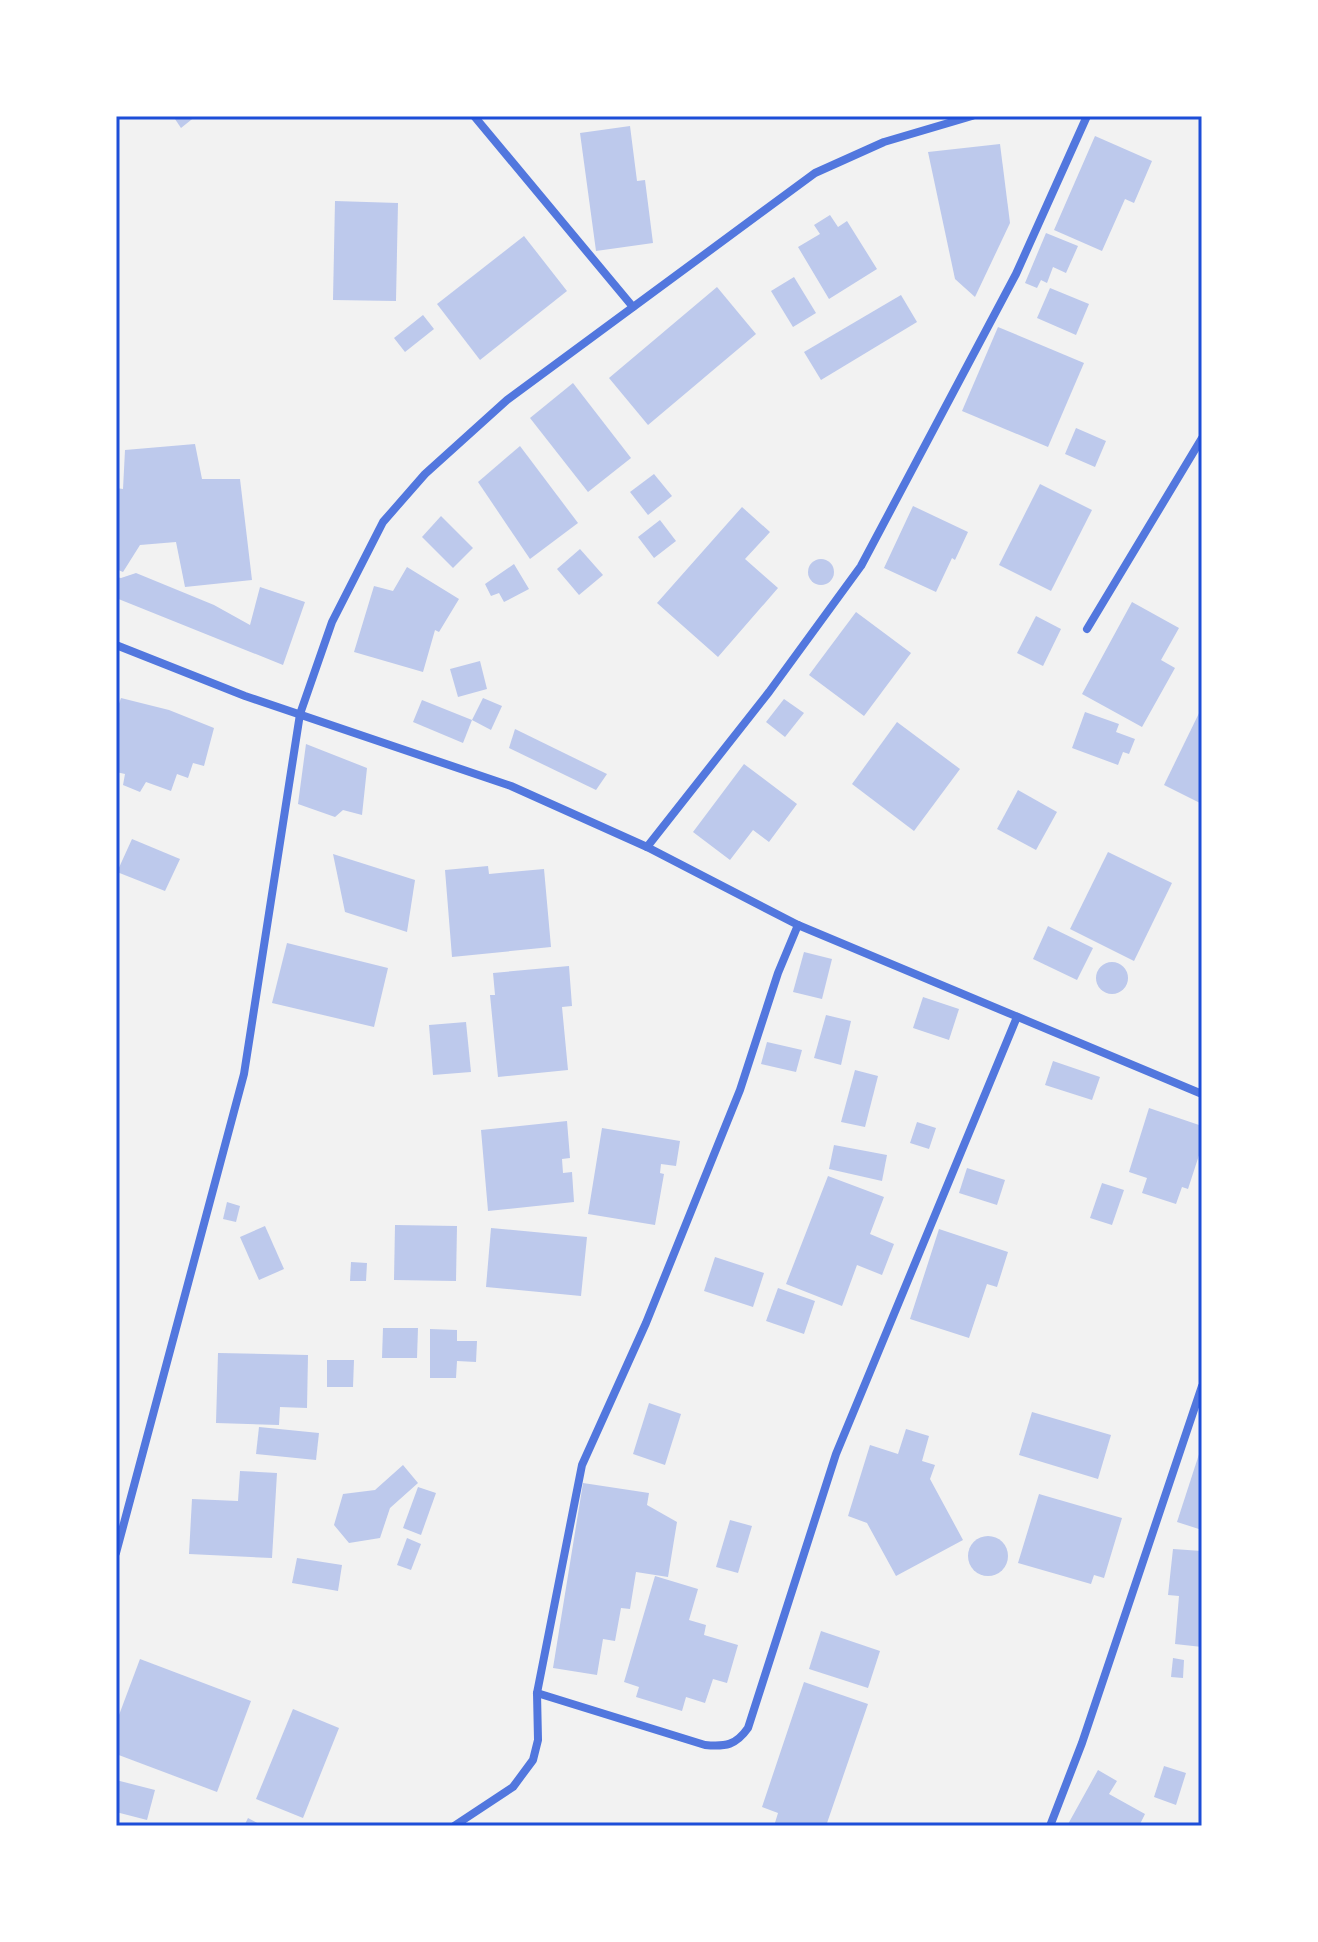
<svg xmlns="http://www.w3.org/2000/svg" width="1318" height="1942" font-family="'Source Serif 4',serif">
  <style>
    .building { fill: #bdc9ec }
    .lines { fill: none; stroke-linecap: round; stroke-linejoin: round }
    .minor { stroke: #5277de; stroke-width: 8 }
    .neatline { fill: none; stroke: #1d4ed8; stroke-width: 3 }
  </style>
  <rect width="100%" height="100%" fill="#f2f2f2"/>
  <g class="building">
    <path d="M173 116H196L181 128Z"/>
    <path d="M630 126 637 181 645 180 653 243 596 251 580 133Z"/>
    <path d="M1095 136 1152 161 1134 203 1125 199 1102 251 1054 230Z"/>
    <path d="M1000 144 1010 223 975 297 955 279 928 152Z"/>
    <path d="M335 201 398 203 396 301 333 300Z"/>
    <path d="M830 215 838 227 847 221 877 269 829 299 798 247 820 234 814 225Z"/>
    <path d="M1046 233 1078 246 1066 273 1053 267 1047 283 1041 280 1037 288 1025 283Z"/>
    <path d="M524 236 567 291 480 360 437 304Z"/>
    <path d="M794 277 816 313 793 327 771 291Z"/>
    <path d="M717 287 756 334 648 425 609 378Z"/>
    <path d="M1050 288 1089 304 1076 335 1037 318Z"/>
    <path d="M901 295 917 322 821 380 804 352Z"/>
    <path d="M423 315 434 329 405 352 394 338Z"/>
    <path d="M998 327 1084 363 1048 447 962 411Z"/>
    <path d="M573 383 631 458 588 492 530 418Z"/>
    <path d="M1076 428 1106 441 1095 467 1065 454Z"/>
    <path d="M195 444 202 479H240L252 580 185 587 176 542 140 545 123 572 116 569V488L123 489 125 450Z"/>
    <path d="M520 446 578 523 530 559 478 482Z"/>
    <path d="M654 474 672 496 648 515 630 492Z"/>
    <path d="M1040 484 1092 510 1051 591 999 565Z"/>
    <path d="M913 506 968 532 955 560 952 558 936 592 884 568Z"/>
    <path d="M742 507 770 532 745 559 778 588 718 657 657 603Z"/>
    <path d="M441 516 473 548 453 568 422 537Z"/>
    <path d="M660 520 676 541 654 558 638 537Z"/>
    <path d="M580 549 603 575 579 595 557 569Z"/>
    <circle cx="821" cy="572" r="13"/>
    <path d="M514 564 529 589 504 602 499 593 491 596 485 584Z"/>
    <path d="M407 567 459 599 439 632 435 630 423 672 354 652 374 586 393 591Z"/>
    <path d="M136 573 214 605 250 625 260 587 305 602 283 665 116 598V577L121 578Z"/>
    <path d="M1132 602 1179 628 1161 660 1175 668 1142 727 1082 694Z"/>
    <path d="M856 612 911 653 864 716 809 675Z"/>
    <path d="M1036 616 1061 629 1043 666 1017 653Z"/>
    <path d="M480 661 487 689 458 697 450 669Z"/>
    <path d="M121 698 169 710 214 728 204 766 193 763 188 778 177 774 171 791 146 782 140 792 123 785 125 774 116 772V712Z"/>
    <path d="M483 698 502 706 491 730 472 720Z"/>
    <path d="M784 699 804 713 785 737 766 722Z"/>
    <path d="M422 700 472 720 463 743 413 722Z"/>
    <path d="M1202 707V804L1164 785Z"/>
    <path d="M1085 712 1119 724 1116 732 1135 739 1129 754 1123 752 1118 765 1072 748Z"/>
    <path d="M897 722 960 769 914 831 852 784Z"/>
    <path d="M515 729 607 774 596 790 509 748Z"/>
    <path d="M306 744 367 768 362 815 343 810 335 817 298 804Z"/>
    <path d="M744 764 797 804 769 842 753 830 730 860 693 832Z"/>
    <path d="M1018 790 1057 812 1036 850 997 829Z"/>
    <path d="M132 839 180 859 165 891 117 872Z"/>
    <path d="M1108 852 1172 883 1134 961 1070 929Z"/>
    <path d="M333 854 415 880 407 932 345 912Z"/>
    <path d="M488 866 489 874 544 869 551 947 452 957 445 870Z"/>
    <path d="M1048 926 1093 948 1077 980 1033 959Z"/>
    <path d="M287 943 388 968 374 1027 272 1003Z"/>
    <path d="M804 952 832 959 822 999 793 992Z"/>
    <circle cx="1112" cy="978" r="16"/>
    <path d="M569 966 572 1006 562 1007 568 1070 498 1077 490 995H495L493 973Z"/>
    <path d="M923 997 959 1009 949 1040 913 1028Z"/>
    <path d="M826 1015 851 1021 841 1065 814 1058Z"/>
    <path d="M466 1022 471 1072 433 1075 429 1025Z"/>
    <path d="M767 1042 802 1050 796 1072 761 1064Z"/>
    <path d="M1053 1061 1100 1077 1092 1100 1045 1085Z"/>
    <path d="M855 1070 878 1076 865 1127 841 1122Z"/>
    <path d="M1149 1108 1202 1126V1146L1188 1189 1182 1187 1176 1204 1142 1193 1147 1178 1129 1172Z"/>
    <path d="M567 1121 570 1158 562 1159 563 1173 572 1172 574 1202 488 1211 481 1130Z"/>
    <path d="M917 1122 936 1128 929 1149 910 1143Z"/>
    <path d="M602 1128 680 1141 676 1166 661 1164 660 1173 664 1174 655 1225 588 1214Z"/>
    <path d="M834 1145 887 1155 882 1181 829 1169Z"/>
    <path d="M967 1168 1005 1180 997 1205 959 1193Z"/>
    <path d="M828 1176 884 1197 870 1234 894 1244 882 1275 857 1265 842 1306 786 1284Z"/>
    <path d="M1102 1183 1124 1190 1112 1225 1090 1218Z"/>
    <path d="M227 1202 240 1206 236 1222 223 1219Z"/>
    <path d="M395 1225 457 1226 456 1281 394 1280Z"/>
    <path d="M265 1226 284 1269 259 1280 240 1237Z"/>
    <path d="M491 1228 587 1237 581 1296 486 1287Z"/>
    <path d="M939 1229 1008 1252 997 1287 987 1284 969 1338 910 1319Z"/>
    <path d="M715 1257 764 1273 753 1307 704 1291Z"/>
    <path d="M351 1262 367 1263 366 1281H350Z"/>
    <path d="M778 1288 815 1301 804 1334 766 1321Z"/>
    <path d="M383 1328H418L417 1358H382Z"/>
    <path d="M430 1329 457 1330V1341H477L476 1362 457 1361 456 1378H430Z"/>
    <path d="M218 1353 308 1355 307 1408 280 1407 279 1425 216 1423Z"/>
    <path d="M327 1360H354L353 1387H327Z"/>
    <path d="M649 1403 681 1414 665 1465 633 1454Z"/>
    <path d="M1032 1412 1111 1435 1098 1479 1019 1455Z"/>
    <path d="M259 1427 319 1433 316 1460 256 1454Z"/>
    <path d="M906 1429 929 1436 922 1461 935 1465 930 1479 963 1540 896 1576 867 1523 848 1516 870 1445 898 1454Z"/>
    <path d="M1201 1448H1202V1530L1177 1522Z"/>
    <path d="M403 1465 418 1483 390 1508 380 1538 349 1543 334 1525 343 1494 375 1490Z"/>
    <path d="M240 1471 277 1473 272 1558 189 1554 192 1499 238 1501Z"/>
    <path d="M583 1483 649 1493 647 1505 677 1522 668 1577 636 1572 630 1609 621 1608 615 1641 603 1639 597 1675 553 1668Z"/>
    <path d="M418 1487 436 1493 421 1535 403 1528Z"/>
    <path d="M1039 1494 1122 1518 1104 1578 1094 1575 1091 1584 1018 1563Z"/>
    <path d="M730 1520 752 1526 738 1573 716 1567Z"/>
    <circle cx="988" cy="1556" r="20"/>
    <path d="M407 1538 421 1544 411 1570 397 1565Z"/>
    <path d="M1173 1549 1202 1551V1647L1175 1644 1179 1596 1168 1595Z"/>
    <path d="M297 1558 342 1565 338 1591 292 1583Z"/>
    <path d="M655 1576 698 1589 689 1620 706 1625 704 1635 738 1645 727 1683 713 1679 705 1703 686 1697 682 1711 636 1697 639 1687 624 1682Z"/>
    <path d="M821 1631 880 1651 868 1688 809 1669Z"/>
    <path d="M1173 1658 1184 1660 1183 1678 1171 1677Z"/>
    <path d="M140 1659 251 1701 217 1792 116 1754V1723Z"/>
    <path d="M804 1682 868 1704 826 1826H774L778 1813 762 1807Z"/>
    <path d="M293 1709 339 1728 303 1818 256 1799Z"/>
    <path d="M1164 1766 1186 1773 1176 1805 1154 1797Z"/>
    <path d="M1098 1770 1117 1781 1109 1794 1145 1814 1139 1826H1067Z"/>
    <path d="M116 1780 155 1790 147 1820 116 1812Z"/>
    <path d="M248 1818 263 1826H244Z"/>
  </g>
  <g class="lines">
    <g class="minor">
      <path d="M474 116 633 307"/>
      <path d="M1087 629 1202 438"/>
      <path d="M116 645 245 696 511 786 647 847 798 925 1202 1094"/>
      <path d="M647 847 769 692 861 566 1016 274 1087 116"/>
      <path d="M116 1553 244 1074 300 714 332 622 383 522 425 474 507 400 815 173 884 142 972 116"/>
      <path d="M537 1693 705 1745C726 1747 736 1745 748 1728L836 1454 1017 1017"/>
      <path d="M454 1826 513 1787 533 1760 538 1740 537 1693 582 1465 646 1323 740 1090 778 973 798 925"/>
      <path d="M1050 1826 1082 1743 1202 1386"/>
    </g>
  </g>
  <rect width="1318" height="1942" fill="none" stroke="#ffffff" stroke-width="236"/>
  <rect x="118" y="118" width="1082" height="1706" class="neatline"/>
</svg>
